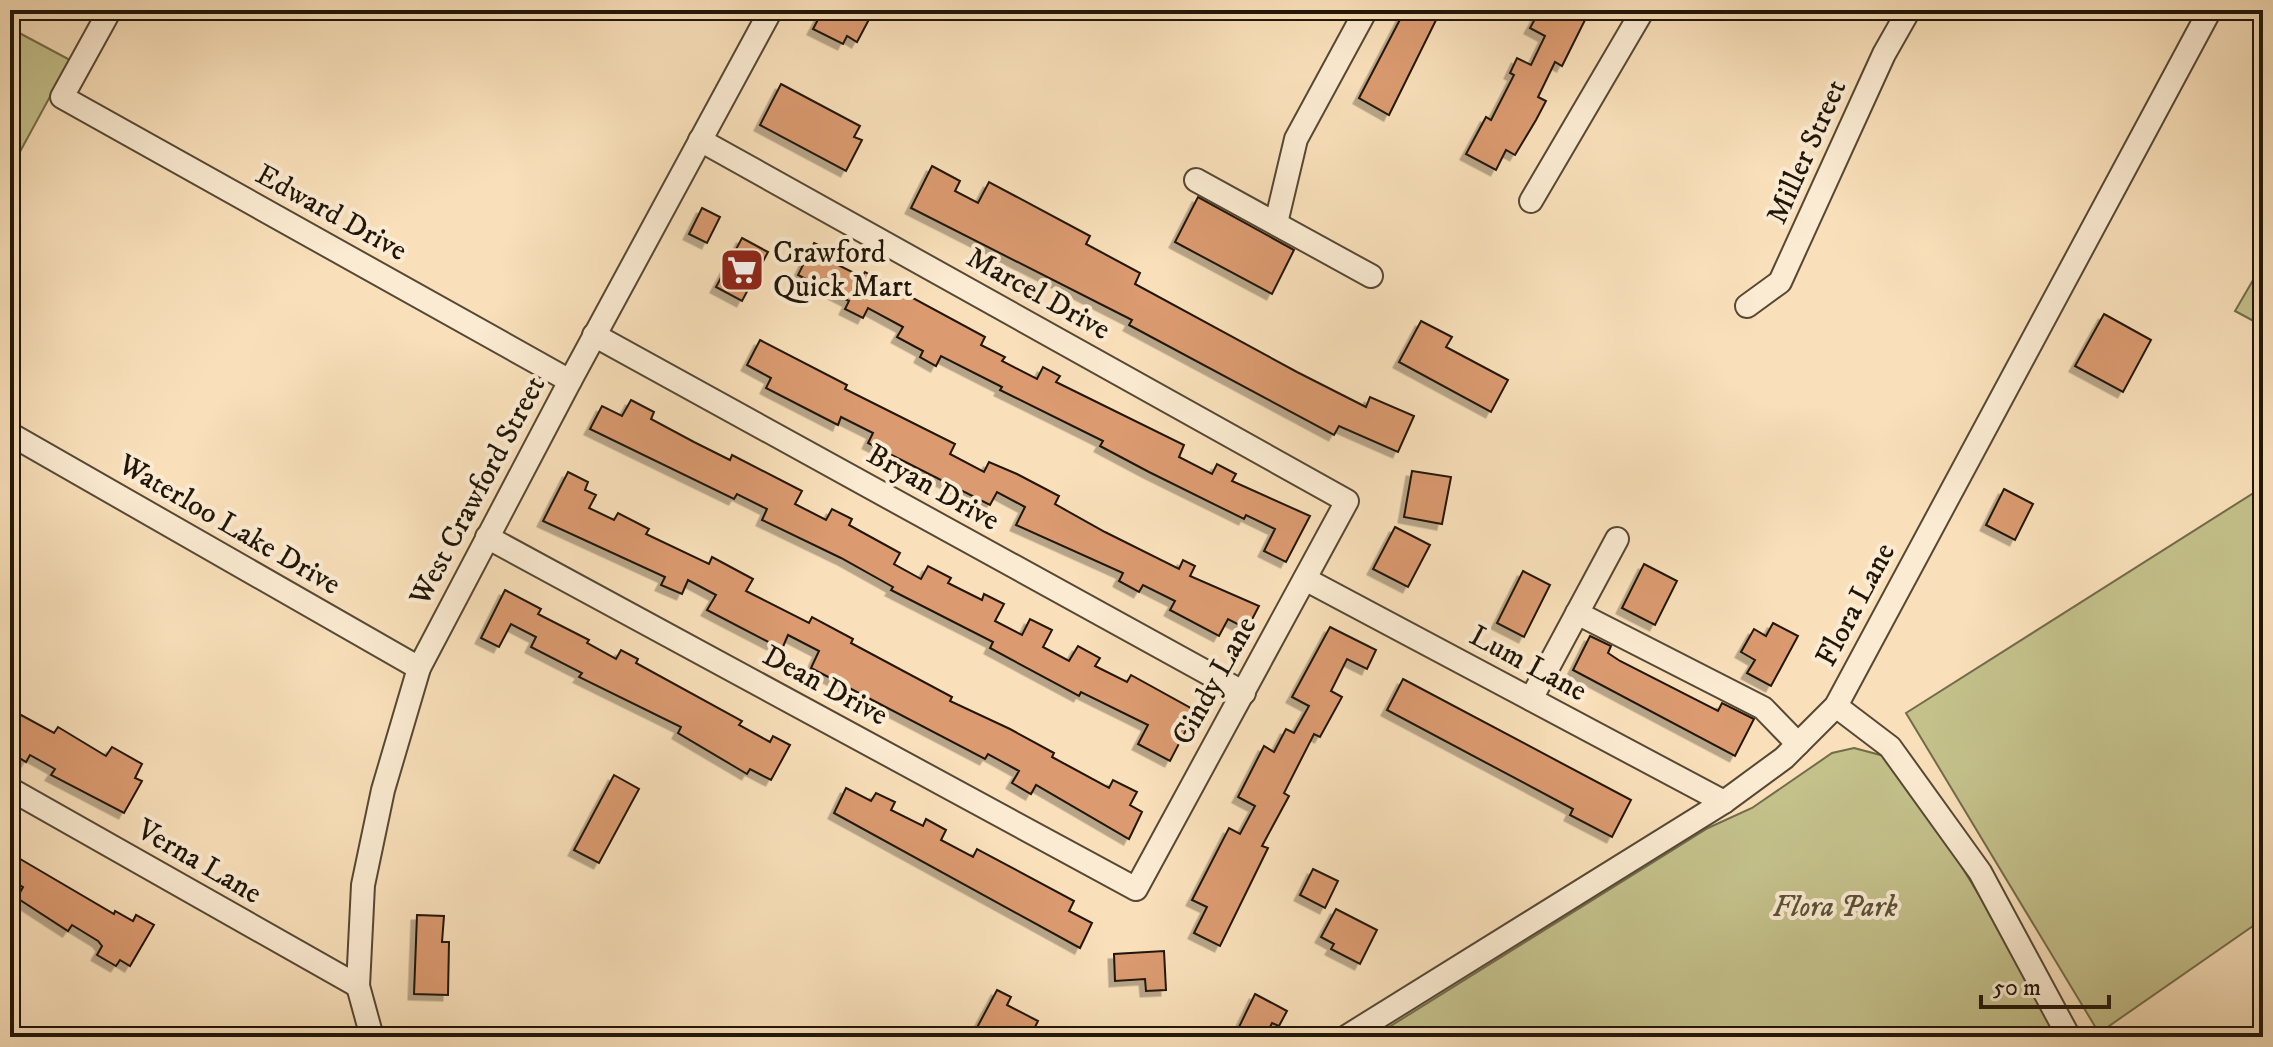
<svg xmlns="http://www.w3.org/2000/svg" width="2273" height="1047" font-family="'IM FELL DW Pica',serif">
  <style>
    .green { fill: #c4c18b; stroke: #726c4a; stroke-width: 2 }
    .building { fill: #db9a70; stroke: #201608; stroke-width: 2; filter: url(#shadow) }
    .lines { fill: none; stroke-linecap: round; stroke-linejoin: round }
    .minor-casing { stroke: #564834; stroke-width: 26 }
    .minor { stroke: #fbebd2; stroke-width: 22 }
    .labels { text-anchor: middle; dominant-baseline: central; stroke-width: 8; stroke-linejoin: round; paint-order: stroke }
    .street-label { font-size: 30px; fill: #201608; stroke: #fbebd2 }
    .poi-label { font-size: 30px; fill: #201608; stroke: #fbebd2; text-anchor: start }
    .park-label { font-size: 30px; font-style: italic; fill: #595236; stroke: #fbebd2 }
  </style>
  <defs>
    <filter id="shadow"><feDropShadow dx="-5.5" dy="5.5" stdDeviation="0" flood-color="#0004"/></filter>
  </defs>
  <rect width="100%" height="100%" fill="#f9e0ba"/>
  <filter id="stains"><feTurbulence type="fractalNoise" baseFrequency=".0025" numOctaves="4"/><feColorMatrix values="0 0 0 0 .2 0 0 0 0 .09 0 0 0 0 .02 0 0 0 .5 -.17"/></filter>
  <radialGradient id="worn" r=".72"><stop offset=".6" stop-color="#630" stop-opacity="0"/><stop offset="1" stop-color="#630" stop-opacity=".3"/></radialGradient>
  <g class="green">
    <path d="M10 28 70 60 10 170Z"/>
    <path d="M2263 263V326L2235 311Z"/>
    <path d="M2263 487V919L2099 1033 1906 713Z"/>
    <path d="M1854 748 1884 756 1927 810 2066 1037H1373L1708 828 1752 808 1832 753Z"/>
  </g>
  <g class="building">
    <path d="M823 10H874L857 42 847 36 843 44 813 29Z"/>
    <path d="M1405 10H1441L1389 115 1359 98Z"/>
    <path d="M1540 10H1575L1587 16 1562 66 1555 62 1538 97 1546 101 1536 120 1515 155 1506 150 1496 170 1466 154 1486 117 1491 120 1514 75 1510 73 1517 58 1531 65 1545 36 1530 28Z"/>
    <path d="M781 84 860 126 854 137 862 140 846 171 760 125Z"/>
    <path d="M932 166 960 181 955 191 978 203 989 182 1090 236 1086 244 1140 273 1135 284 1297 372 1366 407 1370 397 1414 416 1398 452 1339 426 1334 435 1129 325 1132 320 911 208Z"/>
    <path d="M1198 197 1294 250 1272 294 1175 242Z"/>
    <path d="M702 208 720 217 707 243 689 234Z"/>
    <path d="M742 238 768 252 742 301 716 287Z"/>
    <path d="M814 243 834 253 830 261 862 277 865 272 985 337 981 345 1005 357 1002 361 1037 379 1043 367 1060 376 1056 382 1184 445 1179 457 1212 474 1217 464 1236 474 1232 481 1310 516 1286 562 1264 551 1275 529 1246 515 1244 519 1149 472 1100 446 1103 441 1000 390 1002 387 941 356 936 366 920 357 923 351 897 337 903 327 868 308 863 318 845 309 849 301 798 275Z"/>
    <path d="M2104 314 2151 340 2123 392 2075 366Z"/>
    <path d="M1421 321 1452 337 1446 347 1508 380 1491 412 1399 362Z"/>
    <path d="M760 340 847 385 845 389 955 444 950 454 984 472 989 462 1017 474 1059 496 1055 504 1105 532 1179 569 1183 560 1195 566 1190 576 1259 606 1247 629 1228 619 1219 636 1170 610 1175 601 1143 585 1139 592 1119 581 1123 573 1016 525 1025 507 997 492 990 505 868 443 873 433 841 417 838 425 766 388 771 378 747 365Z"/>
    <path d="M631 400 654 412 651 419 694 442 730 460 732 455 802 491 795 504 826 520 832 509 852 519 849 525 900 553 894 564 921 579 928 566 951 578 948 583 982 600 984 594 1004 604 995 621 1022 635 1030 619 1052 630 1043 647 1069 661 1078 646 1100 658 1095 666 1127 682 1131 675 1196 711 1170 761 1138 744 1148 725 1081 692 1079 696 990 648 993 642 891 590 893 587 841 558 762 520 767 509 737 494 734 499 590 429 602 406 622 416Z"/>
    <path d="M1412 471 1451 477 1442 524 1404 517Z"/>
    <path d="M568 472 588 482 585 490 596 495 589 508 614 520 618 513 649 529 646 534 709 564 712 557 753 579 746 591 809 623 812 617 853 639 851 643 952 697 950 701 1010 729 1054 753 1052 757 1109 788 1113 780 1137 792 1130 805 1142 812 1129 839 1036 785 1031 794 1012 783 1019 771 988 754 985 759 811 668 819 651 788 635 782 649 707 610 716 595 688 580 682 594 661 585 665 577 543 521Z"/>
    <path d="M2004 489 2033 504 2015 540 1986 525Z"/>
    <path d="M1395 527 1430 545 1408 587 1373 569Z"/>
    <path d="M1644 564 1677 581 1655 625 1622 608Z"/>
    <path d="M1523 571 1550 585 1524 637 1497 623Z"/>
    <path d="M505 590 541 609 538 614 589 640 587 643 616 659 621 650 638 659 636 663 742 721 739 725 770 742 773 736 790 745 771 780 750 769 747 774 678 733 681 727 579 677 582 673 531 647 536 637 511 624 499 647 481 638Z"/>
    <path d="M1773 623 1798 636 1771 686 1747 673 1755 660 1741 652 1754 629 1766 636Z"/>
    <path d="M1330 627 1376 650 1367 669 1347 659 1331 691 1342 697 1320 737 1314 734 1284 793 1289 796 1262 846 1268 848 1220 946 1194 933 1207 907 1192 900 1229 828 1240 834 1255 806 1238 797 1264 746 1274 752 1286 729 1294 733 1309 706 1292 697Z"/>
    <path d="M1590 636 1611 646 1608 653 1620 661 1718 711 1722 703 1754 719 1735 756 1573 670Z"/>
    <path d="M1403 679 1631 800 1612 837 1570 815 1573 809 1387 710Z"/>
    <path d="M10 709 54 733 58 727 106 756 112 747 142 764 135 778 142 781 124 813 51 775 55 769 30 755 26 762 10 752Z"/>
    <path d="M614 775 639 789 599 863 574 850Z"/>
    <path d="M846 788 871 801 876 793 895 802 891 810 923 826 926 819 946 830 941 840 973 857 977 849 1074 901 1069 911 1092 923 1080 948 834 813Z"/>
    <path d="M10 853 114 914 115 911 133 921 136 915 154 925 130 966 120 960 116 966 97 955 102 946 98 941 72 925 68 931 17 898 23 887 10 879Z"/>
    <path d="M1313 869 1338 881 1325 908 1300 895Z"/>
    <path d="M1336 909 1377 930 1360 964 1331 949 1334 944 1321 937Z"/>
    <path d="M417 915 444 916 442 942H449L448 995 414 994Z"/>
    <path d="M1164 951 1166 990 1146 991 1145 979 1115 981 1114 954Z"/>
    <path d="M997 990 1011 997 1007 1005 1038 1021 1035 1027 1055 1037H972Z"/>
    <path d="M1255 994 1287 1011 1279 1026 1272 1023 1265 1037H1253L1238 1029Z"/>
  </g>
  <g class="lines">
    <g class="minor-casing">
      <g id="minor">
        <path d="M110 10 62 97 570 381"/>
        <path d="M1196 180 1371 276"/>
        <path d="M1531 201 1643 10"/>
        <path d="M1276 223 1296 139 1366 10"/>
        <path d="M1747 306 1780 282 1884 54 1909 10"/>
        <path d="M594 335 1244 693"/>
        <path d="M10 434 419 668"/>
        <path d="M487 537 1136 889 1347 501 700 140"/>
        <path d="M1305 579 1724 802"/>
        <path d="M1577 613 1763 708 1798 744"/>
        <path d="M1531 699 1617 539"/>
        <path d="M1836 706 1890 747 1980 872 2069 1037"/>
        <path d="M10 789 358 986"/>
        <path d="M372 1037 358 986 363 885 383 790 419 668 570 381 771 10"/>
        <path d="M1346 1037 1724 802 1784 758 1836 706 2210 10"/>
      </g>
    </g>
    <use href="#minor" class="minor"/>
  </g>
  <defs>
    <g id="supermarket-square" transform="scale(2.3)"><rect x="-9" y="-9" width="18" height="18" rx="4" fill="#8f2418" stroke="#fbebd2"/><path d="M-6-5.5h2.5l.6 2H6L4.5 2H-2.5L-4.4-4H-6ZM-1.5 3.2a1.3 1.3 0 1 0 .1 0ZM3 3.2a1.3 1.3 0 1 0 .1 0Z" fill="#fff"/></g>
  </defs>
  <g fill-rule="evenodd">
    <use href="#supermarket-square" x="742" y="270"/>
  </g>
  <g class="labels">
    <g class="street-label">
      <text transform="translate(1807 152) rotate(-66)">Miller Street</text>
      <text transform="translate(331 213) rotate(29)">Edward Drive</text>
      <text transform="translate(1038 294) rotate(29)">Marcel Drive</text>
      <text transform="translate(933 488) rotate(29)">Bryan Drive</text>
      <text transform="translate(478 491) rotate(-62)">West Crawford Street</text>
      <text transform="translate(229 525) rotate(30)">Waterloo Lake Drive</text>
      <text transform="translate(1856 605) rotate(-62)">Flora Lane</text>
      <text transform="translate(1528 664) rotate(28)">Lum Lane</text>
      <text transform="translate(1215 681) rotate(-61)">Cindy Lane</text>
      <text transform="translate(825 686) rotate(28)">Dean Drive</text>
      <text transform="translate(199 862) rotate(30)">Verna Lane</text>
    </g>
    <g class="poi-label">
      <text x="773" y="253">Crawford<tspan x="773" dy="34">Quick Mart</tspan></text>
    </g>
    <g class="park-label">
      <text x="1835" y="907">Flora Park</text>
    </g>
  </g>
  <rect width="2273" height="1047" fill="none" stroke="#f9e0ba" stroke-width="40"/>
  <rect x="12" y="12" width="2249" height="1023" fill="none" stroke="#201608" stroke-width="4"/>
  <rect x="20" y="20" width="2233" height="1007" fill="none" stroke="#201608" stroke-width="2"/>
  <path d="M1981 995v12h128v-12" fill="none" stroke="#201608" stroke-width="4"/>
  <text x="1993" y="995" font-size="24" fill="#201608" stroke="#fbebd2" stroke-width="6" paint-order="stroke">50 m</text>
  <rect width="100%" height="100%" filter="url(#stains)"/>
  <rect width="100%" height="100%" fill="url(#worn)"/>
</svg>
